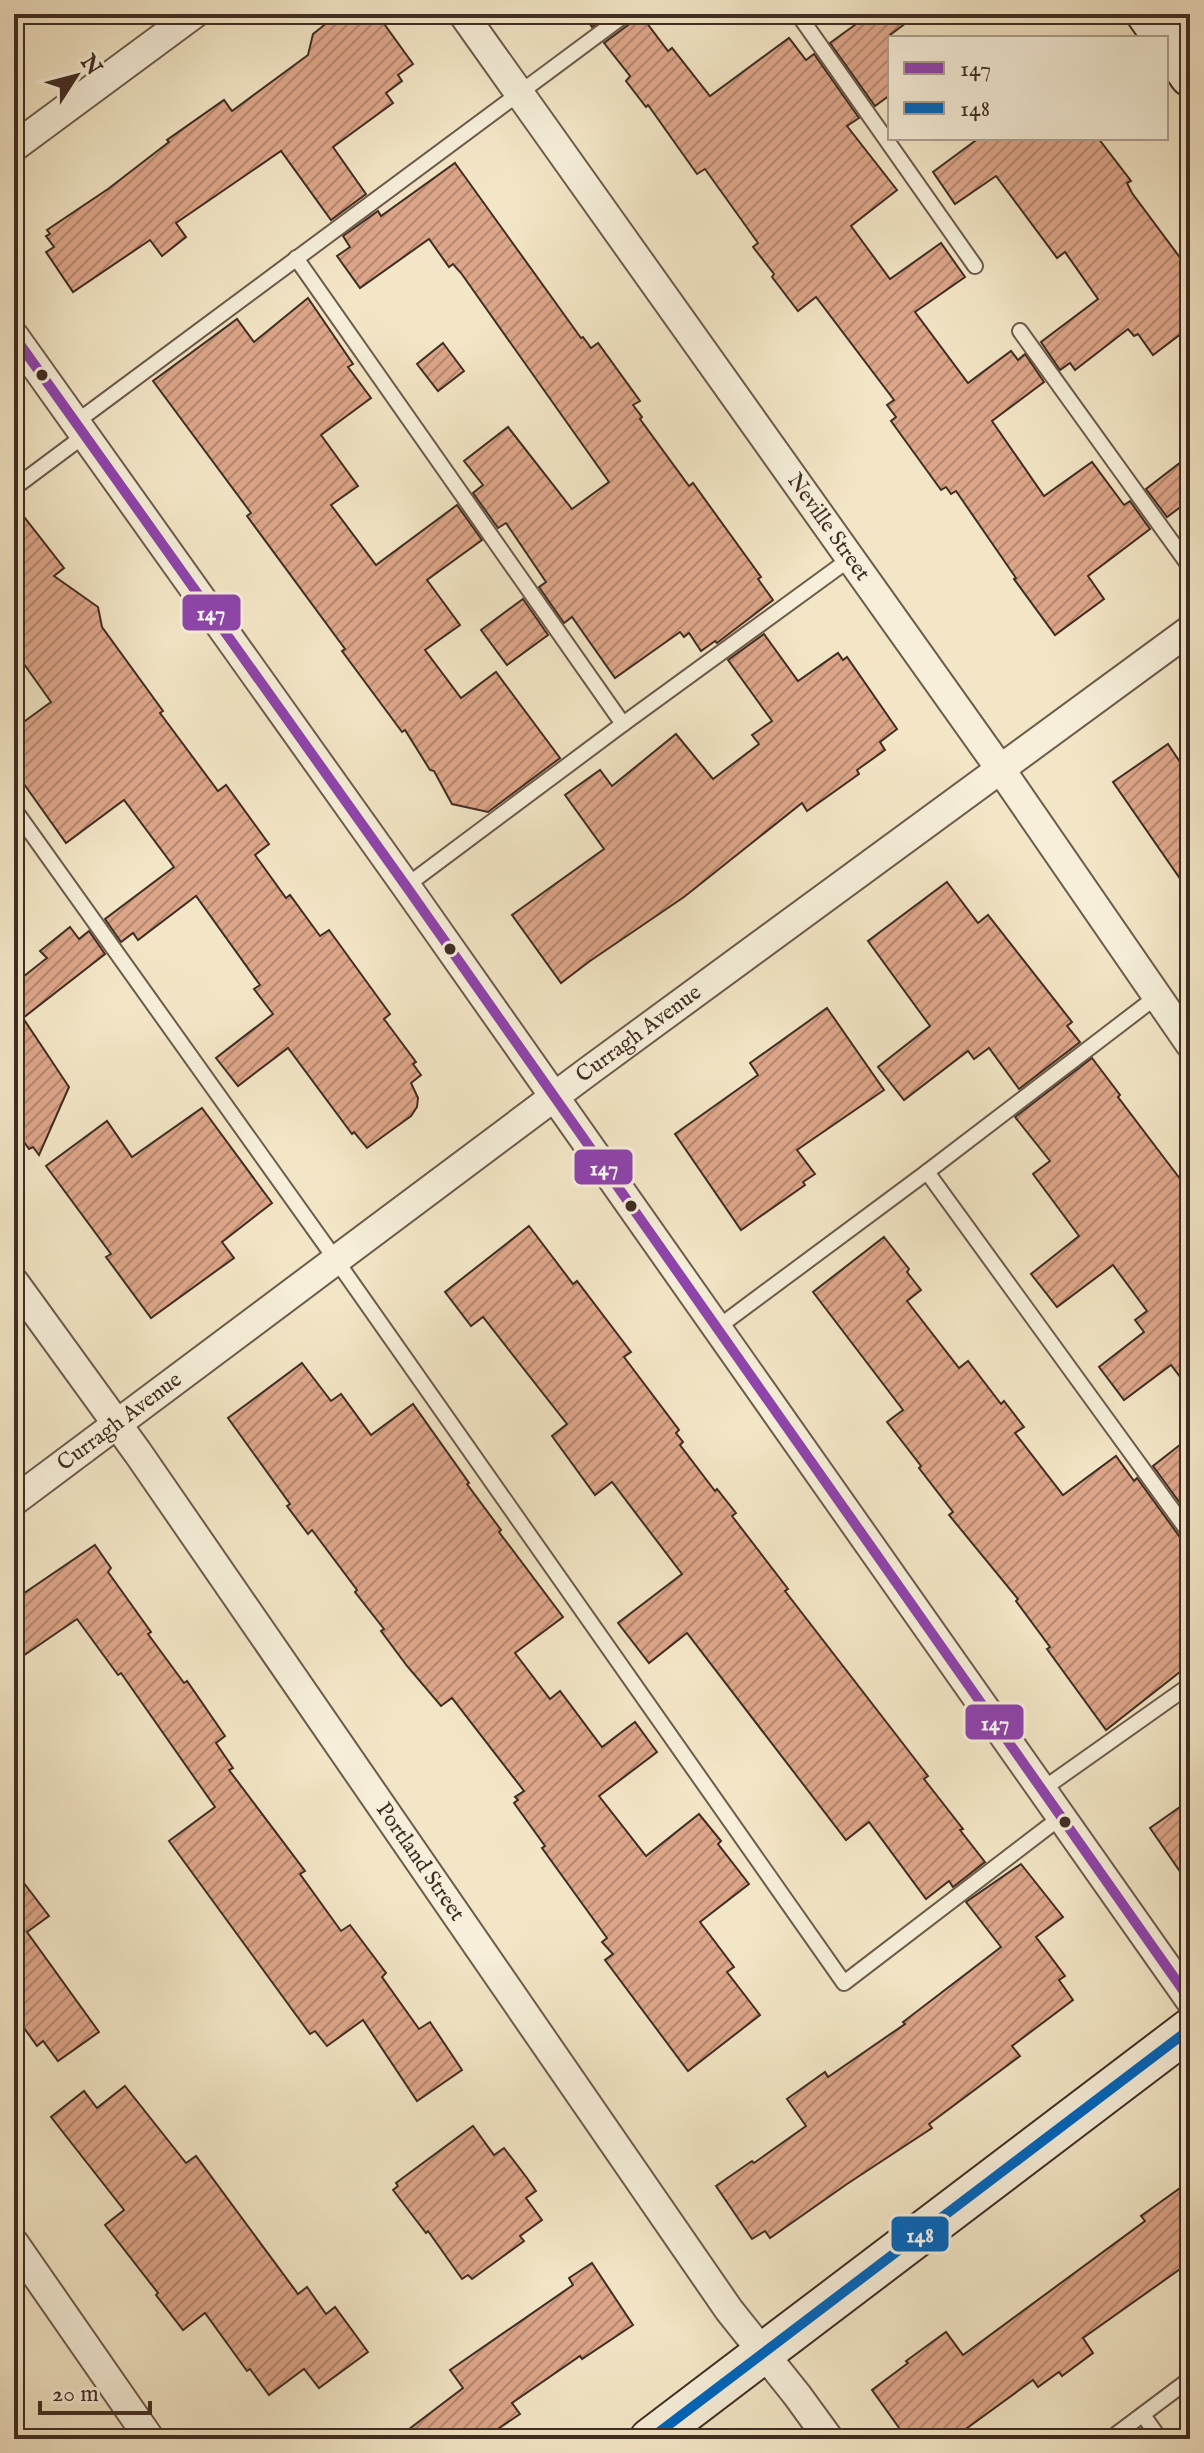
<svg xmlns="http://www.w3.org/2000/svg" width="1204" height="2453" font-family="'IM FELL English',serif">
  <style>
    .building { fill: url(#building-hatch); stroke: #402d23; stroke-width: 2 }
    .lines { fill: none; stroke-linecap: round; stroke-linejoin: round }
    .lane-casing { stroke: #6d5b4c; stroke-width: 18 }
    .street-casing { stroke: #6d5b4c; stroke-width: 32 }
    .secondary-casing { stroke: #402d23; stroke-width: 44 }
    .lane { stroke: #f7efda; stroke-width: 14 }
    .street { stroke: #f7efda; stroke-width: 28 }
    .secondary { stroke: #f7efda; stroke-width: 40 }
    .bus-1-casing { stroke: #f7efda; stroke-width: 16 }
    .bus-2-casing { stroke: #f7efda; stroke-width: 16 }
    .bus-1 { stroke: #8e44ad; stroke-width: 10 }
    .bus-2 { stroke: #0065bd; stroke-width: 10 }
    .bus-dot { fill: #402d23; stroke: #f7efda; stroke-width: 3 }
    .labels { text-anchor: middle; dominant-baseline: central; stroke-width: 6; stroke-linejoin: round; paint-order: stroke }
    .street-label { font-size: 22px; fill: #402d23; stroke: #f7efda }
    .line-badge { stroke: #f7efda; stroke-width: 3 }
    .badge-label { font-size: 22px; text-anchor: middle; font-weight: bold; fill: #fff }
  </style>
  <defs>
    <pattern id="building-hatch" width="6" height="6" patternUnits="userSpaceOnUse" patternTransform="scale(2)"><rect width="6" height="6" fill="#dea689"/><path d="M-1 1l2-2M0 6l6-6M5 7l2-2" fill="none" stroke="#b58870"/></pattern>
  </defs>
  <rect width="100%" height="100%" fill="#f3e6c6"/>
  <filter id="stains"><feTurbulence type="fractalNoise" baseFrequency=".0025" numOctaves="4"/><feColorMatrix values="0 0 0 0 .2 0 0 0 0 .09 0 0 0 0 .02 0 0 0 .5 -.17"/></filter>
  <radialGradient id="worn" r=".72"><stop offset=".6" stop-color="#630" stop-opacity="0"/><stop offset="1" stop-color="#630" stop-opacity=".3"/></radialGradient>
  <g class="building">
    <path d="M338 14H377L413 64 398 75 402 81 386 93 393 103 333 147 366 194 331 220 281 151 176 223 186 237 162 256 150 240 73 292 46 252 54 247 46 236 50 234 47 230 108 189 169 142 167 140 224 100 232 111 308 55 313 34Z"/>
    <path d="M583 14H609L592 27Z"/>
    <path d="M636 14H640L668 51 672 48 710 96 789 38 806 60 814 54 859 118 847 126 897 190 851 226 890 279 941 243 965 277 915 312 968 383 1011 351 1018 360 1025 354 1044 382 992 421 1044 496 1092 462 1124 505 1130 501 1150 529 1088 576 1104 599 1055 635 1014 579 1016 578 956 491 951 494 946 487 941 490 891 421 896 417 887 405 894 400 816 297 798 311 772 277 774 274 753 247 758 243 705 169 697 174 648 105 646 107 626 81 630 76 604 43 632 22Z"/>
    <path d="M870 14H918L890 35V95L875 106 830 43Z"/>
    <path d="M979 138H1098L1131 181 1127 183 1132 193 1190 271V327L1153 355 1138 334 1134 336 1128 329 1075 370 1070 363 1060 370 1041 342 1098 299 1065 252 1057 258 996 176 955 204 933 172Z"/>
    <path d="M455 163 581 338 583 337 591 348 598 343 640 401 633 405 642 417 640 419 689 486 693 483 761 577 758 579 773 600 717 643 715 641 701 651 689 633 684 637 680 632 615 678 572 617 564 623 539 587 546 582 506 523 498 528 473 493 483 485 464 461 508 427 572 509 609 482 461 273 453 264 449 267 429 239 360 288 337 256 350 247 343 236 378 211 381 216Z"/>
    <path d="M308 298 353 364 348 367 371 398 321 435 358 486 331 505 376 565 457 505 482 540 427 580 460 625 425 650 461 698 496 672 560 758 488 812 452 804 434 771 430 770 405 730 402 732 342 651 345 649 247 516 251 513 153 381 237 319 254 342Z"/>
    <path d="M443 343 464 371 438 391 417 364Z"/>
    <path d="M1190 455V500L1167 517 1146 489Z"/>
    <path d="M14 504 64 568 54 576 98 607 102 627 163 711 160 713 218 791 226 785 269 844 255 855 286 898 290 895 320 936 329 930 390 1014 384 1019 416 1062 413 1064 421 1075 411 1083 418 1098 417 1107 411 1116 367 1148 354 1132 352 1134 288 1048 238 1086 216 1058 273 1014 254 989 260 985 196 896 138 940 133 933 121 942 105 919 174 867 124 800 66 843 14 770V729L51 702 14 650Z"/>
    <path d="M523 599 548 635 507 665 481 630Z"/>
    <path d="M764 634 798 681 838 653 843 660 847 657 897 729 880 742 885 750 857 770 859 774 807 811 802 803 684 897 590 961 561 983 512 915 604 849 565 795 600 770 612 786 676 734 713 779 759 744 752 735 772 721 728 660Z"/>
    <path d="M1168 744 1186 771 1180 775 1190 788V893L1113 782Z"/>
    <path d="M947 882 978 923 988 915 1072 1022 1067 1026 1080 1042 1019 1089 989 1048 974 1059 968 1051 904 1100 878 1067 930 1026 868 941Z"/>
    <path d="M70 927 79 939 89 931 105 954 23 1018 69 1087 39 1155 33 1147 29 1149 14 1128V984L47 958 40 951Z"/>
    <path d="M827 1008 884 1090 797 1150 815 1174 803 1182 805 1185 741 1230 675 1134 758 1075 750 1063Z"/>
    <path d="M1092 1058 1120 1095 1118 1097 1190 1192V1390L1171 1365 1124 1400 1099 1367 1144 1332 1135 1320 1147 1311 1113 1265 1057 1307 1031 1274 1079 1236 1033 1174 1050 1161 1015 1117Z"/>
    <path d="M202 1108 272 1203 222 1242 234 1258 151 1318 106 1257 111 1254 46 1166 107 1121 132 1157Z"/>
    <path d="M529 1226 573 1284 577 1281 631 1352 624 1357 679 1430 676 1433 683 1442 680 1445 715 1491 717 1489 736 1513 732 1516 788 1589 785 1591 928 1776 924 1779 963 1829 960 1830 985 1862 953 1887 949 1881 926 1899 869 1822 846 1840 687 1633 649 1663 618 1623 682 1574 612 1482 595 1495 552 1436 567 1424 483 1317 471 1326 445 1292Z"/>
    <path d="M884 1237 909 1269 907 1272 921 1290 907 1301 959 1368 968 1361 1001 1404 1004 1401 1024 1427 1015 1433 1063 1495 1116 1456 1134 1481 1137 1478 1182 1540 1190 1544V1664L1106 1730 1047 1649 1050 1647 1016 1601 1018 1599 949 1515 953 1512 919 1468 921 1466 887 1422 903 1410 813 1292Z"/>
    <path d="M302 1363 331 1401 341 1394 371 1435 413 1404 469 1483 467 1484 501 1530 499 1532 563 1617 515 1653 550 1699 560 1691 602 1747 635 1722 657 1752 599 1796 646 1856 699 1814 721 1841 718 1844 749 1884 700 1922 734 1967 727 1972 760 2015 688 2071 605 1960 613 1954 602 1942 607 1938 542 1848 545 1846 514 1803 518 1800 515 1797 524 1791 452 1698 441 1706 407 1666 381 1631 384 1629 355 1592 357 1590 312 1530 308 1534 287 1506 290 1504 228 1418Z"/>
    <path d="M1190 1437V1517L1153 1466Z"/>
    <path d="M95 1545 111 1568 108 1572 151 1632 148 1634 184 1683 187 1681 225 1736 216 1743 233 1768 229 1770 305 1871 300 1874 341 1931 350 1925 386 1973 382 1977 419 2029 430 2022 462 2070 417 2101 363 2020 327 2046 315 2031 310 2034 169 1841 215 1807 121 1673 118 1675 77 1619 14 1662V1600Z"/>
    <path d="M1190 1800V1886L1150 1828Z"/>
    <path d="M1021 1864 1063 1917 1036 1937 1065 1976 1059 1980 1073 2000 1012 2046 1020 2056 929 2124 932 2128 847 2184 770 2238 765 2231 752 2239 716 2186 752 2161 754 2163 806 2126 787 2099 825 2072 828 2077 905 2024 903 2022 1001 1947 966 1902Z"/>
    <path d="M14 1870 49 1916 27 1932 99 2032 58 2061 43 2041 37 2046 14 2014Z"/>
    <path d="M125 2086 186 2163 196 2156 298 2294 307 2287 326 2314 335 2307 368 2352 319 2388 304 2369 269 2395 250 2369 247 2371 205 2313 183 2330 156 2295 158 2293 105 2225 124 2210 51 2117 84 2091 97 2108Z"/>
    <path d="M473 2126 494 2155 504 2148 527 2178 536 2191 526 2198 542 2220 520 2236 524 2241 472 2279 468 2275 462 2279 428 2231 426 2233 393 2190 398 2186 396 2183Z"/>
    <path d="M1190 2181V2262L1083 2338 1093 2353 1062 2376 1059 2372 1038 2387 1033 2380 952 2439H907L872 2390 908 2363 906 2361 946 2332 963 2355 1145 2221 1141 2216Z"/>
    <path d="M592 2263 633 2325 582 2359 580 2356 512 2403 520 2414 483 2439H396L463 2388 450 2370 573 2285 569 2278Z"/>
  </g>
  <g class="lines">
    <g class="lane-casing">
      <g id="lane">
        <path d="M798 14 975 266"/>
        <path d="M296 258 623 724"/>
        <path d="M1020 331 1190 567"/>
        <path d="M75 423 626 14"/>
        <path d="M14 488 85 435"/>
        <path d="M14 809 336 1260 844 1983 1061 1817"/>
        <path d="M406 886 623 724 851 558"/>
        <path d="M927 1172 1156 997"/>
        <path d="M717 1328 927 1172 1190 1534"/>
        <path d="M1043 1789 1190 1685"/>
        <path d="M1143 2415 1160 2439"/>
        <path d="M1110 2439 1190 2379"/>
      </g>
    </g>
    <g class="street-casing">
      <g id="street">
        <path id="s1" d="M463 14 1001 770 1190 1044"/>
        <path d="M14 147 194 14"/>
        <path d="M14 336 406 886 1190 2000"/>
        <path id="s2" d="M14 1282 138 1453 729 2310 797 2395 829 2439"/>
        <path id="s3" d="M14 1501 590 1070 1190 630"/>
        <path d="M14 2243 150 2439"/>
      </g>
    </g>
    <g class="secondary-casing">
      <g id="secondary">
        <path d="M1147 14 1164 38"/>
        <path d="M1166 41 1190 76"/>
        <path d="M650 2439 1190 2029"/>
      </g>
    </g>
    <use href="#lane" class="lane"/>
    <use href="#street" class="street"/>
    <use href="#secondary" class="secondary"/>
    <g class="bus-1-casing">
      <path id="bus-1" d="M14 336 406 886 1190 2000"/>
    </g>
    <g class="bus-2-casing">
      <path id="bus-2" d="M650 2439 1190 2029"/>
    </g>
    <use href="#bus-1" class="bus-1"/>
    <use href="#bus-2" class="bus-2"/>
  </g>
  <g class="bus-dot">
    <circle cx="42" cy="375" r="7"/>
    <circle cx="450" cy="949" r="7"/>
    <circle cx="631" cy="1206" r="7"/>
    <circle cx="1065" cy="1822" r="7"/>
  </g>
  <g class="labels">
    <g class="street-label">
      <text stroke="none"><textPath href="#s1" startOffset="630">Neville Street</textPath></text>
      <text stroke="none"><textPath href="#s3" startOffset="780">Curragh Avenue</textPath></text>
      <text stroke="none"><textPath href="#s3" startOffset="132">Curragh Avenue</textPath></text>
      <text stroke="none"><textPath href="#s2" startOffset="708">Portland Street</textPath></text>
    </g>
  </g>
  <g class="line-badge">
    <rect x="181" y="593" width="61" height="39" rx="8" fill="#8e44ad"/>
    <rect x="573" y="1148" width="61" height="38" rx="8" fill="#8e44ad"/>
    <rect x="964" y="1703" width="61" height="38" rx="8" fill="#8e44ad"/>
    <rect x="890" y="2215" width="60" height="38" rx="8" fill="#0065bd"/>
  </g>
  <g class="badge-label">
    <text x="211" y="620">147</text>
    <text x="604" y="1175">147</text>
    <text x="995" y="1730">147</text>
    <text x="920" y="2242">148</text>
  </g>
  <rect width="1204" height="2453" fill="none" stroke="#f3e6c6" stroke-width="48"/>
  <rect x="16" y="16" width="1172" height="2421" fill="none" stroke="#402d23" stroke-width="4"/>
  <rect x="24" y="24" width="1156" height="2405" fill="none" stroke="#402d23" stroke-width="2"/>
  <rect x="888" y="36" width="280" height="104" fill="#f7efda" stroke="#aea191" stroke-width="2"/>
  <rect x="904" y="62" width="40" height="12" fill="#8e44ad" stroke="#aea191" stroke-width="2"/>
  <text x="960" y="76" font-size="24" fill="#402d23">147</text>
  <rect x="904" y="102" width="40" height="12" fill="#0065bd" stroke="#aea191" stroke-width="2"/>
  <text x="960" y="116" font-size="24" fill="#402d23">148</text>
  <g transform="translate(76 76) rotate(54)" stroke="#f7efda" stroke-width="6" paint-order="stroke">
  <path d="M0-6L14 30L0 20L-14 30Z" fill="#402d23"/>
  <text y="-12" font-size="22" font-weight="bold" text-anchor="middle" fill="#402d23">N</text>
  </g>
  <path d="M40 2401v12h110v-12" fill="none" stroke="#402d23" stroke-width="4"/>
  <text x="52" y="2401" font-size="24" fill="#402d23" stroke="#f7efda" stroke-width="6" paint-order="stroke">20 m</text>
  <rect width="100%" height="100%" filter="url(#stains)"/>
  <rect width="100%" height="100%" fill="url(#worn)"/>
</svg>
